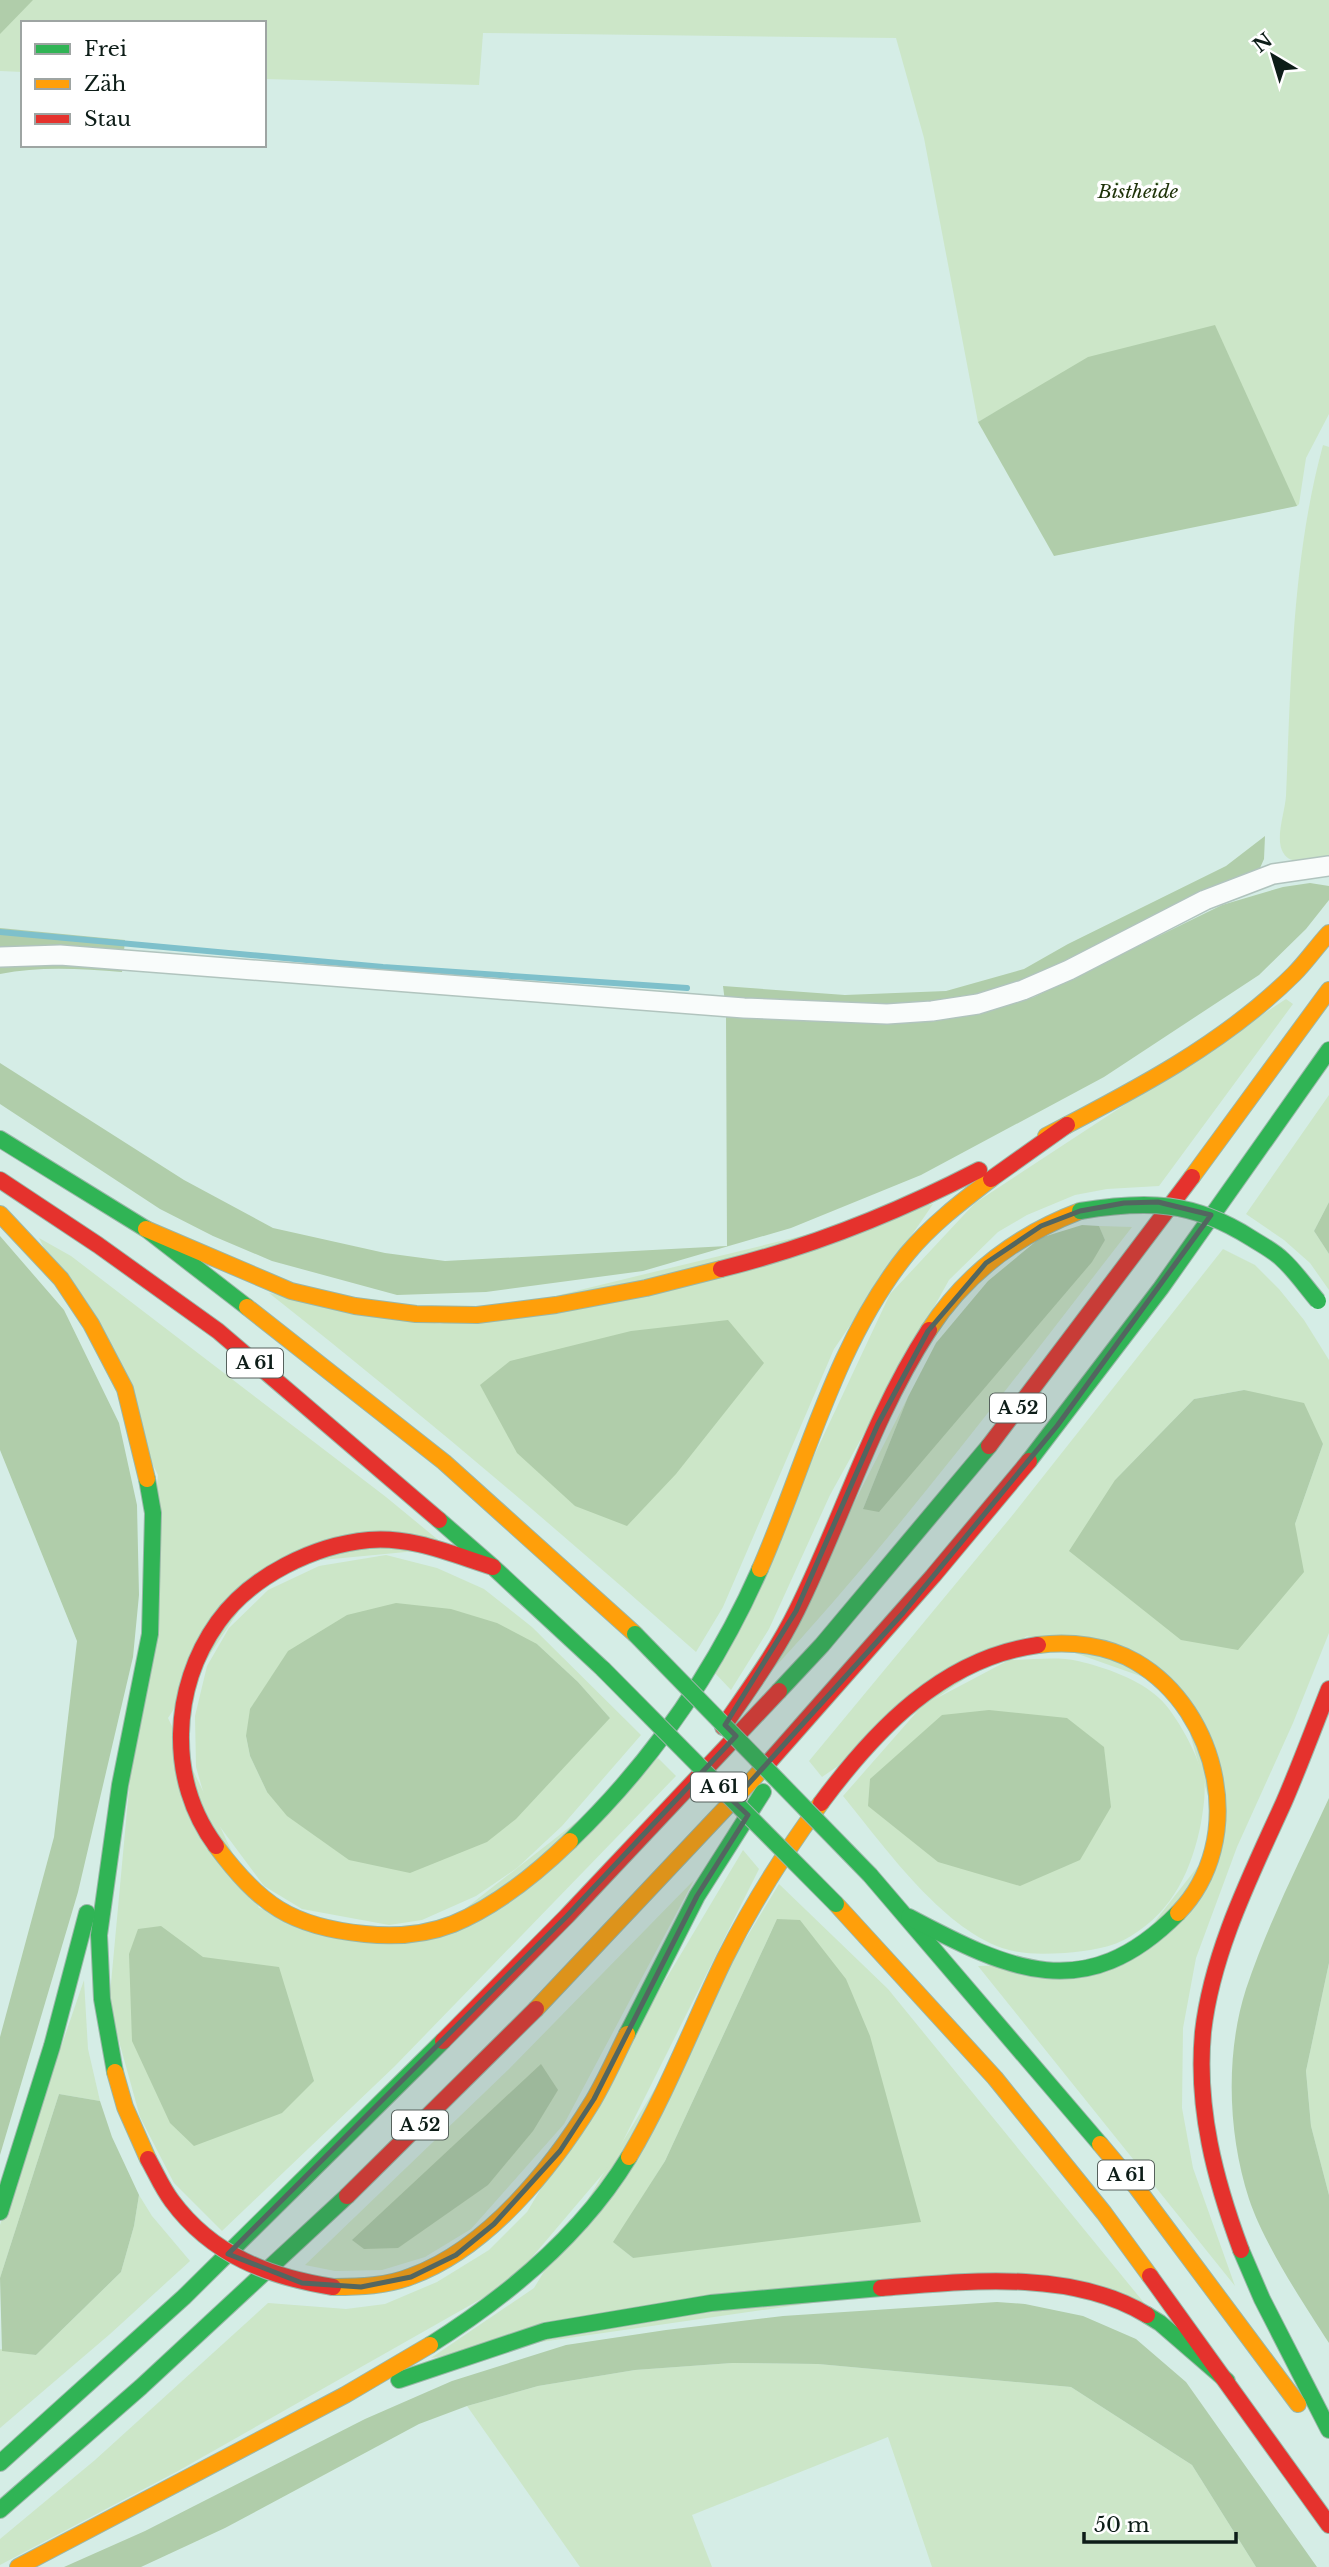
<svg xmlns="http://www.w3.org/2000/svg" width="1329" height="2567" font-family="'Libre Baskerville',serif">
  <style>
    .green { fill: #cce6c8; fill-rule: evenodd }
    .forest { fill: #b0cdaa }
    .lines { fill: none; stroke-linecap: round; stroke-linejoin: round }
    .stream { stroke: #7ec0cb; stroke-width: 6 }
    .street-casing { stroke: #b1c4be; stroke-width: 22 }
    .fast-casing { stroke: #9ab7a8; stroke-width: 18 }
    .slow-casing { stroke: #9ab7a8; stroke-width: 18 }
    .jam-casing { stroke: #9ab7a8; stroke-width: 18 }
    .street { stroke: #f9fcfb; stroke-width: 19 }
    .fast { stroke: #30b455; stroke-width: 16 }
    .slow { stroke: #ff9f0a; stroke-width: 16 }
    .jam { stroke: #e5322d; stroke-width: 16 }
    .fast-bridge-casing { stroke: #9ab7a8; stroke-width: 18; stroke-linecap: butt }
    .jam-bridge-casing { stroke: #9ab7a8; stroke-width: 18; stroke-linecap: butt }
    .fast-bridge { stroke: #30b455; stroke-width: 16 }
    .jam-bridge { stroke: #e5322d; stroke-width: 16 }
    .marked { fill: #536660; fill-opacity: 0.2; stroke: #536660; stroke-width: 5; stroke-linejoin: round }
    .labels { text-anchor: middle; dominant-baseline: central; stroke-width: 7; stroke-linejoin: round; paint-order: stroke }
    .shield { fill: #fff; stroke: #56615d; stroke-width: 2 }
    .shield-label { font-size: 18px; font-weight: bold; fill: #0d1d18 }
    .park-label { font-size: 19px; font-style: italic; fill: #1d3107; stroke: #fff }
  </style>
  <rect width="100%" height="100%" fill="#d5ede6"/>
  <g class="green">
    <path d="M0 0H1329V414L1306 458 1299 504 1297 506 1001 409 978 422 924 138 896 38 483 33 479 85 264 79V23H23V72L0 71Z"/>
    <path d="M1323 445 1329 447V856C1317 858 1292 867 1284 854 1274 840 1285 813 1286 796 1291 680 1292 559 1323 445Z"/>
    <path d="M1286 999 1293 1004 1159 1186 1107 1189 1075 1195 1027 1215 998 1232 949 1280 830 1495 769 1629 731 1690 713 1671 890 1294 975 1203Z"/>
    <path d="M1329 1095V1202L1314 1231 1329 1254V1290L1310 1263 1284 1240 1246 1214Z"/>
    <path d="M933 1204 834 1349 723 1607 696 1652C556 1528 415 1408 269 1293L440 1324Z"/>
    <path d="M1099 1226 1132 1227C1013 1380 897 1536 765 1678L908 1397 863 1509 1105 1240Z"/>
    <path d="M39 1238 71 1256 386 1497 448 1548 269 1565 168 1718 259 1908 425 1940 658 1758 676 1776 395 2066 222 2231 174 2183 140 2117 109 2005 158 1475Z"/>
    <path d="M1223 1249 1255 1265 1279 1289 1304 1320 1329 1360V1633L1293 1723 1237 1847 1196 1958 1183 2028 1182 2108 1193 2168 1235 2286 978 1966 1124 1961 1220 1838 1177 1689 1027 1636 822 1777 809 1761 1011 1517ZM1244 1390 1323 1444 1295 1524 1115 1480 1194 1399Z"/>
    <path d="M386 1555 437 1568 484 1589 532 1627 641 1735 562 1826 517 1868 476 1896 422 1920 389 1925 302 1909 264 1886 209 1812 196 1767 195 1716 207 1666 229 1628 268 1590 319 1566ZM537 1644 578 1682 610 1718 267 1792 250 1756 246 1736Z"/>
    <path d="M1009 1660C1031 1660 1057 1656 1078 1661 1104 1667 1139 1679 1159 1698 1176 1713 1200 1758 1204 1781 1206 1794 1203 1810 1201 1823 1192 1869 1173 1911 1131 1936 1113 1948 1086 1951 1065 1953 1043 1954 1023 1955 1002 1948 940 1926 884 1846 843 1796L922 1706Z"/>
    <path d="M743 1850 759 1869 612 2163 511 2282 178 2471 0 2565V2539L95 2460 268 2303 346 2309 385 2304 437 2282 489 2250 527 2212Z"/>
    <path d="M694 1880 564 2124 471 2229 425 2257 382 2270 335 2271 305 2265 509 2069Z"/>
    <path d="M779 1884 888 1989 1145 2304 1012 2274 431 2358 534 2288ZM777 1919 633 2258 614 2242 665 2161Z"/>
    <path d="M1329 1963V2195L1311 2126 1306 2071Z"/>
    <path d="M84 1980 88 2049 100 2101 59 2094 0 2278V2225Z"/>
    <path d="M139 2195 152 2216 190 2261 110 2334 0 2428V2349L36 2355 121 2272 134 2226Z"/>
    <path d="M732 2363 818 2364 1071 2387 1192 2465 1256 2567H932L888 2437 692 2515 712 2567H580L467 2406 538 2386 635 2370Z"/>
  </g>
  <g class="forest">
    <path d="M0 0H33L0 34Z"/>
    <path d="M1215 325 1297 506 1054 556 978 422 1088 357Z"/>
    <path d="M1265 836 1264 859 1260 868 1153 915 1046 972 999 989 943 1001 882 1006 725 1002 723 986 845 995 946 991 1024 969 1068 944 1226 866Z"/>
    <path d="M1310 883 1329 886V900L1306 929 1259 975 1104 1077 921 1175 791 1228 643 1271 486 1292 397 1295 272 1261 213 1236 160 1209 0 1104V1063L184 1180 273 1228 385 1253 445 1261 727 1246 726 1014 985 1012 1034 997 1222 905 1283 887Z"/>
    <path d="M0 928 125 940 122 972C81 969 41 966 0 974Z"/>
    <path d="M1329 1202V1254L1314 1231Z"/>
    <path d="M1082 1225 1099 1226 1105 1240 1092 1262 879 1512 863 1509 908 1397 936 1343 988 1281 1040 1238Z"/>
    <path d="M0 1236 64 1310 119 1423 137 1505 139 1595 133 1657 78 1892 0 2155V2037L54 1837 77 1641 0 1450Z"/>
    <path d="M728 1320 764 1363 676 1474 627 1526 575 1506 517 1453 480 1385 510 1361 631 1331Z"/>
    <path d="M1244 1390 1304 1403 1323 1444 1295 1524 1304 1572 1238 1650 1181 1640 1069 1551 1115 1480 1194 1399Z"/>
    <path d="M396 1603 451 1609 497 1623 537 1644 578 1682 610 1718 516 1819 487 1842 410 1873 349 1860 287 1816 267 1792 250 1756 246 1736 250 1709 288 1651 347 1615Z"/>
    <path d="M989 1710 1067 1718 1104 1747 1111 1807 1080 1860 1020 1886 938 1862 868 1806 870 1779 942 1715Z"/>
    <path d="M1329 1798V1963L1306 2071 1311 2126 1329 2195V2343C1303 2303 1264 2244 1249 2199 1228 2135 1225 2054 1246 1989 1268 1923 1300 1861 1329 1798Z"/>
    <path d="M777 1919 800 1920 846 1979 870 2036 921 2222 633 2258 613 2242 665 2161Z"/>
    <path d="M161 1926 203 1957 279 1967 314 2081 282 2113 194 2146 170 2123 132 2041 129 1954 138 1929Z"/>
    <path d="M541 2064 558 2090 533 2131 488 2185 398 2248 364 2249 352 2240Z"/>
    <path d="M59 2094 100 2101 112 2137 139 2195 134 2226 121 2272 36 2355 2 2351 0 2278Z"/>
    <path d="M997 2302 1025 2304 1083 2316 1136 2339 1186 2382 1317 2567H1256L1192 2465 1071 2387 818 2364 732 2363 635 2370 538 2386 467 2406 419 2424 225 2528 141 2567H64L145 2531 365 2419 452 2381 566 2345 666 2330 783 2316Z"/>
  </g>
  <g class="lines">
    <path class="stream" d="M0 932 383 967 687 988"/>
    <g class="street-casing">
      <path id="street" d="M0 957 60 955 744 1008 887 1014 932 1011 978 1004 1023 990 1069 970 1205 900 1273 874 1329 866"/>
    </g>
    <g class="fast-casing">
      <g id="fast">
        <path d="M0 1139 146 1229 247 1307"/>
        <path d="M1029 1461 1161 1288 1329 1050"/>
        <path d="M439 1520 493 1567 603 1669"/>
        <path d="M779 1691 822 1645 989 1446"/>
        <path d="M570 1841C650 1764 715 1671 760 1569"/>
        <path d="M870 1875 1100 2144"/>
        <path d="M909 1917C1009 1970 1085 2007 1178 1913"/>
        <path d="M627 2034 697 1896 763 1792"/>
        <path d="M115 2072 102 1999 99 1935 120 1785 150 1634 153 1513 147 1479"/>
        <path d="M0 2212 52 2046 87 1913"/>
        <path d="M1241 2250 1262 2299 1329 2430"/>
        <path d="M1147 2315 1160 2323 1227 2381"/>
        <path d="M430 2345C508 2296 581 2236 629 2157"/>
        <path d="M399 2380 545 2331 711 2303 881 2288"/>
        <path d="M0 2463 184 2297 443 2041"/>
        <path d="M0 2510 141 2387 347 2196"/>
      </g>
    </g>
    <g class="slow-casing">
      <g id="slow">
        <path d="M1046 1136C1133 1091 1224 1044 1294 974 1307 961 1317 946 1329 933"/>
        <path d="M1192 1177 1329 990"/>
        <path d="M0 1214 61 1279 91 1324 125 1389 147 1479"/>
        <path d="M146 1229 291 1291 355 1306 416 1314 477 1315 556 1305 646 1288 721 1269"/>
        <path d="M247 1307 444 1462 635 1634"/>
        <path d="M929 1330C966 1273 1017 1235 1080 1211"/>
        <path d="M760 1569C806 1464 834 1345 907 1254 931 1225 961 1202 991 1179"/>
        <path d="M1038 1645C1071 1641 1107 1645 1136 1662 1220 1711 1248 1841 1178 1913"/>
        <path d="M216 1846C259 1904 291 1927 365 1934 394 1937 425 1935 453 1924 497 1906 537 1873 570 1841"/>
        <path d="M836 1904 995 2078 1104 2213 1150 2276"/>
        <path d="M536 2009 769 1762"/>
        <path d="M115 2072 125 2107 148 2159"/>
        <path d="M1100 2144 1137 2188 1298 2404"/>
        <path d="M629 2157C667 2093 693 2024 725 1958 752 1904 785 1852 821 1803"/>
        <path d="M333 2287C359 2287 388 2286 412 2276 488 2248 552 2168 593 2101 606 2079 616 2056 627 2034"/>
        <path d="M18 2567 345 2395 430 2345"/>
      </g>
    </g>
    <g class="jam-casing">
      <g id="jam">
        <path d="M991 1179 1067 1125"/>
        <path d="M0 1180 98 1245 218 1331 439 1520"/>
        <path d="M721 1269C811 1247 896 1213 979 1170"/>
        <path d="M989 1446 1192 1177"/>
        <path d="M723 1727C749 1689 777 1651 797 1610 843 1517 872 1418 929 1330"/>
        <path d="M769 1762 933 1576 1029 1461"/>
        <path d="M821 1803C875 1730 943 1658 1038 1645"/>
        <path d="M216 1846C167 1780 171 1688 218 1622 251 1576 314 1545 369 1540 411 1536 454 1555 493 1567"/>
        <path d="M443 2041 567 1916 779 1691"/>
        <path d="M347 2196 536 2009"/>
        <path d="M1241 2250C1215 2180 1196 2108 1203 2032 1212 1952 1251 1875 1284 1802 1300 1765 1314 1727 1329 1689"/>
        <path d="M1150 2276 1329 2525"/>
        <path d="M881 2288C966 2281 1072 2269 1147 2315"/>
      </g>
    </g>
    <use href="#street" class="street"/>
    <use href="#fast" class="fast"/>
    <use href="#slow" class="slow"/>
    <use href="#jam" class="jam"/>
    <g class="fast-bridge-casing">
      <g id="fast-bridge">
        <path d="M1080 1211C1147 1200 1193 1201 1251 1238 1262 1245 1274 1251 1283 1260 1296 1272 1306 1287 1318 1301"/>
        <path d="M635 1634 870 1875"/>
        <path d="M603 1669 836 1904"/>
      </g>
    </g>
    <g class="jam-bridge-casing">
      <path id="jam-bridge" d="M148 2159C156 2173 162 2188 172 2201 212 2255 269 2277 333 2287"/>
    </g>
    <use href="#fast-bridge" class="fast-bridge"/>
    <use href="#jam-bridge" class="jam-bridge"/>
  </g>
  <path class="marked" d="M1158 1202 1211 1215 1057 1426 903 1613 733 1801 748 1815 697 1896 594 2099 560 2151 494 2224 456 2255 411 2277 361 2287 302 2283 228 2254 567 1916 736 1736 725 1725 796 1611 878 1424 928 1331 986 1263 1041 1226 1080 1211 1124 1203Z"/>
  <g class="labels">
    <g class="shield">
      <rect x="227" y="1348.5" width="56" height="29" rx="5"/>
      <rect x="990" y="1393.5" width="56" height="29" rx="5"/>
      <rect x="691" y="1772.5" width="56" height="29" rx="5"/>
      <rect x="392" y="2110.5" width="56" height="29" rx="5"/>
      <rect x="1098" y="2160.5" width="56" height="29" rx="5"/>
    </g>
    <g class="shield-label">
      <text x="255" y="1363">A 61</text>
      <text x="1018" y="1408">A 52</text>
      <text x="719" y="1787">A 61</text>
      <text x="420" y="2125">A 52</text>
      <text x="1126" y="2175">A 61</text>
    </g>
    <g class="park-label">
      <text x="1138" y="191">Bistheide</text>
    </g>
  </g>
  <rect x="21" y="21" width="245" height="126" fill="#ffffff" stroke="#9ea5a3" stroke-width="2"/>
  <rect x="35" y="44" width="35" height="10" fill="#30b455" stroke="#9ea5a3" stroke-width="2"/>
  <text x="84" y="56" font-size="21" fill="#0d1d18">Frei</text>
  <rect x="35" y="79" width="35" height="10" fill="#ff9f0a" stroke="#9ea5a3" stroke-width="2"/>
  <text x="84" y="91" font-size="21" fill="#0d1d18">Zäh</text>
  <rect x="35" y="114" width="35" height="10" fill="#e5322d" stroke="#9ea5a3" stroke-width="2"/>
  <text x="84" y="126" font-size="21" fill="#0d1d18">Stau</text>
  <g transform="translate(1273 56) rotate(322)" stroke="#ffffff" stroke-width="5" paint-order="stroke">
  <path d="M0-5L12 26L0 18L-12 26Z" fill="#0d1d18"/>
  <text y="-10" font-size="19" font-weight="bold" text-anchor="middle" fill="#0d1d18">N</text>
  </g>
  <path d="M1084 2532v10h152v-10" fill="none" stroke="#0d1d18" stroke-width="3.5"/>
  <text x="1094" y="2532" font-size="21" fill="#0d1d18" stroke="#ffffff" stroke-width="5" paint-order="stroke">50 m</text>
</svg>
